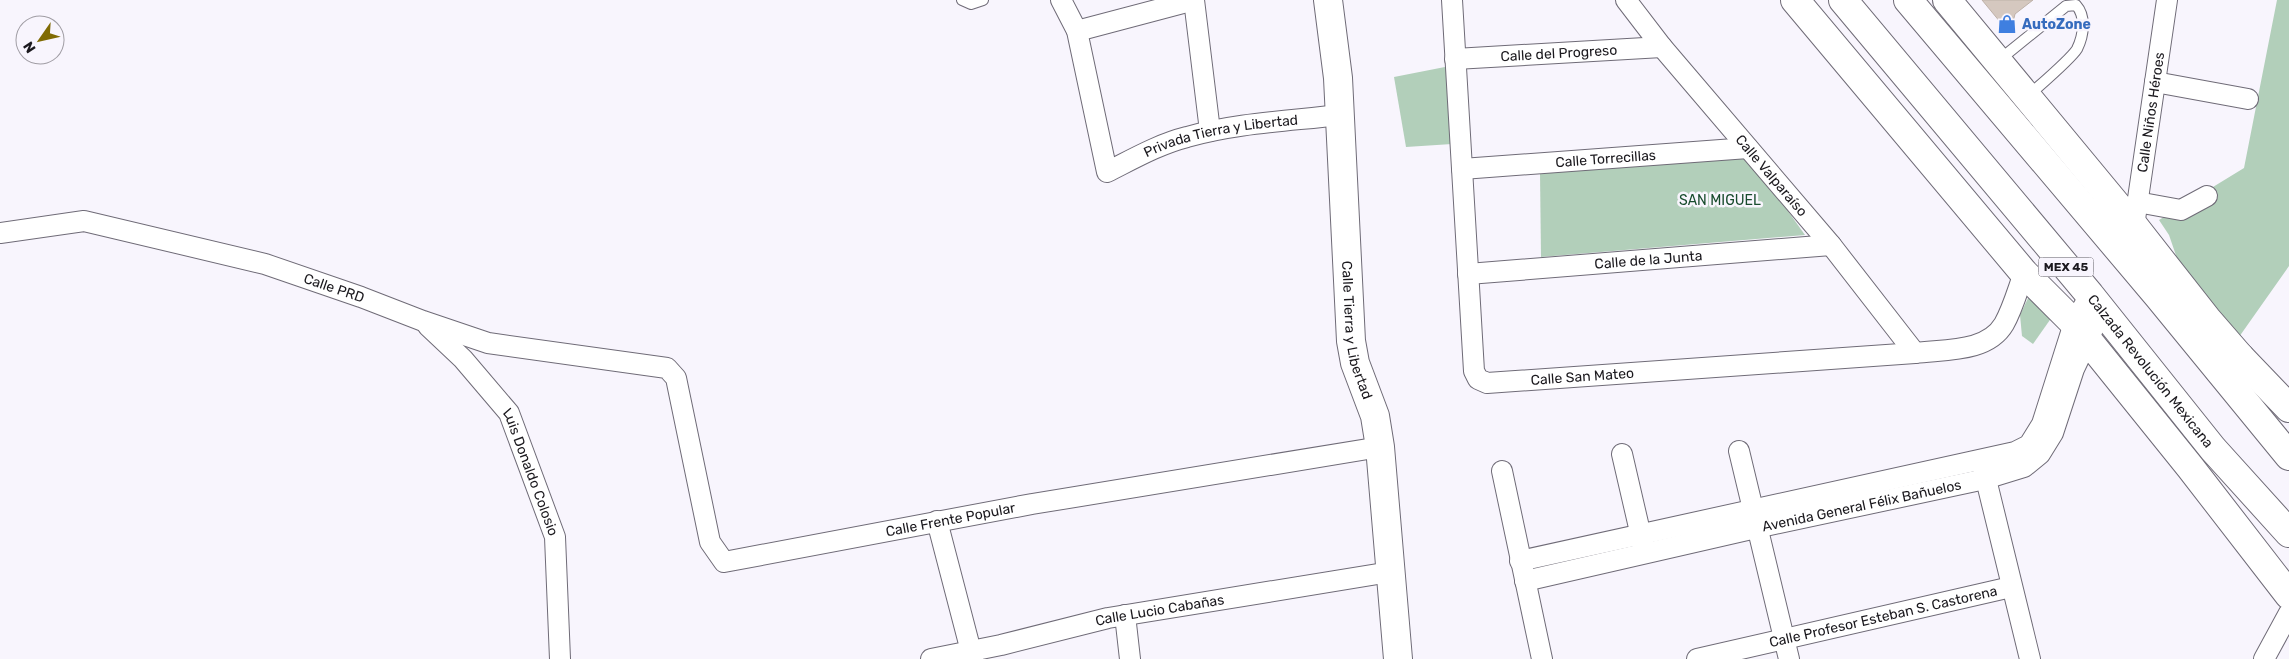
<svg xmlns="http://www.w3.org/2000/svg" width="2289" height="659" font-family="Rubik,sans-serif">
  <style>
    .green { fill: #b2cfba }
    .building { fill: #d5c8bf; stroke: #beb1a8 }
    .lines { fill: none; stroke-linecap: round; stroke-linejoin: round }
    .lane-casing { stroke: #6f6b77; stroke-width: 12 }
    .street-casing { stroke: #6f6b77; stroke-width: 22 }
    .secondary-casing { stroke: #6f6b77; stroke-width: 30 }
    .primary-casing { stroke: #6f6b77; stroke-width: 30 }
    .lane { stroke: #fff; stroke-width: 10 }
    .street { stroke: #fff; stroke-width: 20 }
    .secondary { stroke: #fff; stroke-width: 28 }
    .primary { stroke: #fff; stroke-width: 28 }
    .labels { text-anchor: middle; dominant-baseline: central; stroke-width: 5; stroke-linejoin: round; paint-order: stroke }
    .shield { fill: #f8f5fd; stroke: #5d5b61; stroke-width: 1 }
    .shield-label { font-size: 12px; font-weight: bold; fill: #1b191e }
    .shop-label { font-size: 14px; font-weight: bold; fill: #366cbe; stroke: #f8f5fd; text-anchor: start }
    .street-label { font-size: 14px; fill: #1b191e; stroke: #f8f5fd }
    .park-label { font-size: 14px; fill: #184c2d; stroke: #f8f5fd }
  </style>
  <rect width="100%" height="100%" fill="#f8f5fd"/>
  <g class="green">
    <path d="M2277 0H2289V266L2239 337 2181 270 2169 235 2159 220 2244 168Z"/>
    <path d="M1450 66 1452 144 1406 147 1394 77Z"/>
    <path d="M1748 155 1805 235 1541 257 1540 173Z"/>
    <path d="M2029 296 2052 317 2033 344 2022 336 2020 315Z"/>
  </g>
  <path class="building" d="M1982 0H2033L2015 14 2010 34Z"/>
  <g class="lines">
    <g class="lane-casing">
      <g id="lane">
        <path d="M962 0 971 4 983 0"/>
        <path d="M1998 61 2066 6 2076 5C2086 16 2084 35 2077 49 2071 59 2039 86 2028 96"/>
      </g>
    </g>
    <g class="street-casing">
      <g id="street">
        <path id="s1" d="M1061 0 1077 31 1107 172C1133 159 1159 144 1187 137 1235 123 1290 121 1340 115"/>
        <path d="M1194 0 1210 131"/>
        <path id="s2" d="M1452 0 1474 371 1478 379 1487 383 1915 353C1944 349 1987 353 2004 324 2013 308 2018 289 2024 273"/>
        <path id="s3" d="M1626 0 1662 47 1831 245 1915 353"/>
        <path d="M1077 31 1194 0"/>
        <path id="s4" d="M1455 59 1662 47"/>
        <path d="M2155 82 2248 99"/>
        <path id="s5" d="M1462 169 1748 148"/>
        <path d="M2137 202 2181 210 2207 196"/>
        <path id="s6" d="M2134 226 2167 0"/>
        <path id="s7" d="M0 233 84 221 265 264 361 297 423 321 488 343 667 368 676 378 710 542 724 562 1032 504 1380 447"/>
        <path id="s8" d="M1468 274 1831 245"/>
        <path id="s9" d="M428 326 463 359 509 413 555 537 560 659"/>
        <path d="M1739 451 1789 659"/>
        <path d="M1622 454 1644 549"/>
        <path d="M1983 467 2030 659"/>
        <path d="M1502 471 1542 659"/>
        <path d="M937 521 973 659"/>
        <path d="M1520 561 2015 452 2029 445 2042 424 2074 323 2090 295"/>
        <path id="s10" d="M1525 581 1756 528 1985 479 2024 467 2040 454 2053 433 2074 369 2102 310"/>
        <path d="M1125 615 1130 659"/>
        <path id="s11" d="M931 659 1001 645 1108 618 1390 572"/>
        <path id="s12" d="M1697 659 2011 587"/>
        <path d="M2264 659 2289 613"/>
      </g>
    </g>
    <g class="secondary-casing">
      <g id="secondary">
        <path id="s13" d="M1328 0 1338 78 1351 341 1355 363 1375 416 1380 447 1398 659"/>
        <path d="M1795 0 2024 273 2074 323 2190 467 2289 595"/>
        <path d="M1947 0 2134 226 2207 319 2240 357 2289 408"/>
      </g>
    </g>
    <g class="primary-casing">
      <g id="primary">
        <path id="s14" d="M1843 0 2090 295 2213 449 2289 533"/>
        <path d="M1908 0 2158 296 2289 456"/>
        <path d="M2219 370 2240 357"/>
      </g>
    </g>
    <use href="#lane" class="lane"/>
    <use href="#street" class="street"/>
    <use href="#secondary" class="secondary"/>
    <use href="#primary" class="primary"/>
  </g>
  <defs>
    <g id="shop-bare" transform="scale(1.5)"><path d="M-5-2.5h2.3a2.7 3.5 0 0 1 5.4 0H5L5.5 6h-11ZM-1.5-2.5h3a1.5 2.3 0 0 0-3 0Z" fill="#3f7fe0" stroke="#f8f5fd" stroke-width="2.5" paint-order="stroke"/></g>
  </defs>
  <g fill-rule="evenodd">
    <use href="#shop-bare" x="2007" y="24"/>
  </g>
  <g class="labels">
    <rect class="shield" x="2038.5" y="257.5" width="55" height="19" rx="4"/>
    <g class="shield-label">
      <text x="2066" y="267">MEX 45</text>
    </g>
    <g class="shop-label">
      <text x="2022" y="24">AutoZone</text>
    </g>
    <g class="street-label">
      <text stroke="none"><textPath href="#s4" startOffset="104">Calle del Progreso</textPath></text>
      <text stroke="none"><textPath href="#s6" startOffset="115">Calle Niños Héroes</textPath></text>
      <text stroke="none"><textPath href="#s1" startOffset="300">Privada Tierra y Libertad</textPath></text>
      <text stroke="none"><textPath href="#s5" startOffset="144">Calle Torrecillas</textPath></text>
      <text stroke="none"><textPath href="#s3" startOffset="228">Calle Valparaíso</textPath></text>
      <text stroke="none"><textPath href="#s8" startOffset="181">Calle de la Junta</textPath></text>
      <text stroke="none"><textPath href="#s7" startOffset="344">Calle PRD</textPath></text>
      <text stroke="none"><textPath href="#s13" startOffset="332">Calle Tierra y Libertad</textPath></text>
      <text stroke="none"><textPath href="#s14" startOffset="482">Calzada Revolución Mexicana</textPath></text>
      <text stroke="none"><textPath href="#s2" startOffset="486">Calle San Mateo</textPath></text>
      <text stroke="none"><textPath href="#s9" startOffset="182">Luis Donaldo Colosio</textPath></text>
      <text stroke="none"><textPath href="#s10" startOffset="345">Avenida General Félix Bañuelos</textPath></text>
      <text stroke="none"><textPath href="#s7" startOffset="1124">Calle Frente Popular</textPath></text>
      <text stroke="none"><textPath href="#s11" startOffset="234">Calle Lucio Cabañas</textPath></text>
      <text stroke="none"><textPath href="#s12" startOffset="191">Calle Profesor Esteban S. Castorena</textPath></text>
    </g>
    <g class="park-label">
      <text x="1720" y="200">SAN MIGUEL</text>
    </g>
  </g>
  <g transform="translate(40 40) rotate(236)"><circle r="24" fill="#f8f5fd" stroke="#a09da4"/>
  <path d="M0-4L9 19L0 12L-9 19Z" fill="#806b04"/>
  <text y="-8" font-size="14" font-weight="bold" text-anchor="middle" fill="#1b191e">N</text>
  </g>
</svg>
